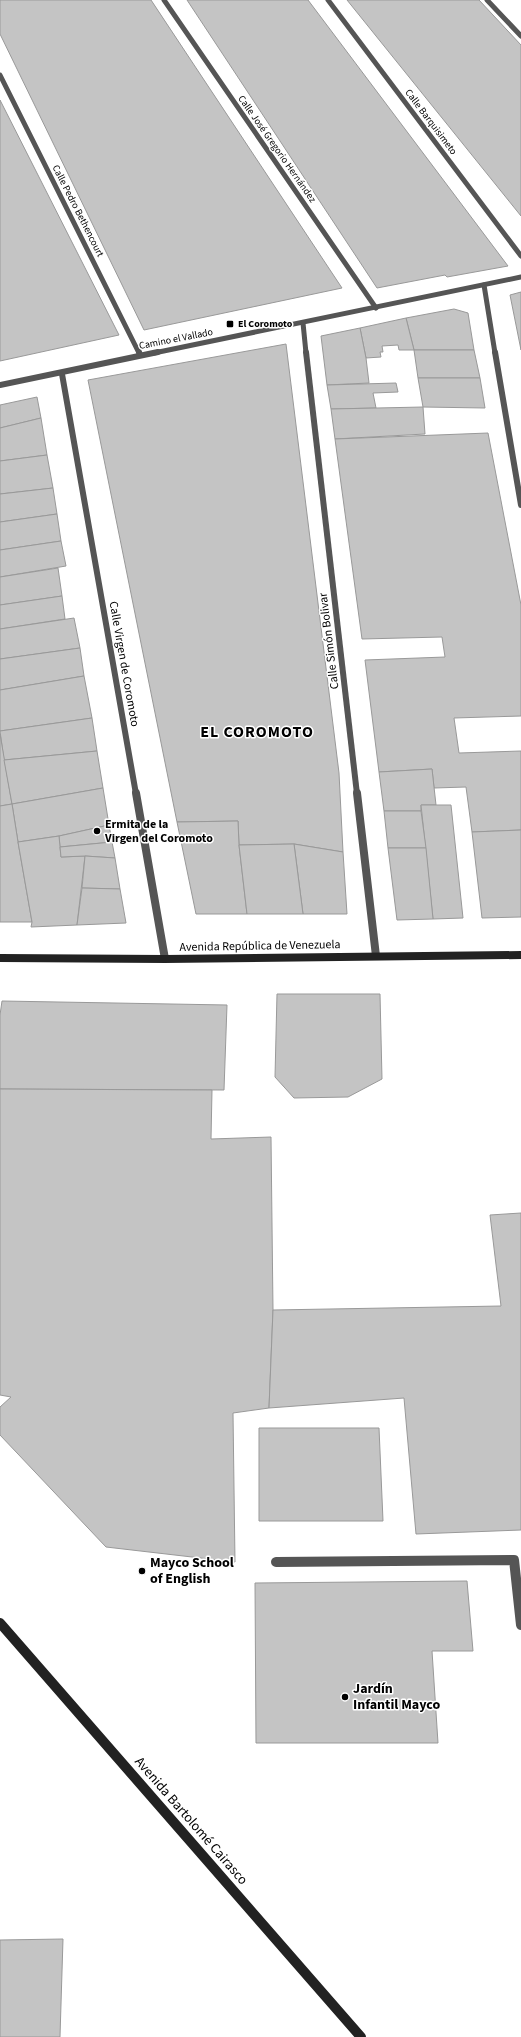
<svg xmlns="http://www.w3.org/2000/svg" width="521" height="2037" font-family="'Source Sans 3',sans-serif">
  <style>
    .building { fill: #c4c4c4; stroke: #999 }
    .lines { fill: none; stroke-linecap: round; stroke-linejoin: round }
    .lane { stroke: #555; stroke-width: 10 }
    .street-far2 { stroke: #555; stroke-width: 5 }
    .street-far1 { stroke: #555; stroke-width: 6 }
    .street { stroke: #555; stroke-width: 8 }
    .secondary-far1 { stroke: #222; stroke-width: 8 }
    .secondary { stroke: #222; stroke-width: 10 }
    .poi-dot { fill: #000; stroke: #fff; stroke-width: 1.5 }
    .labels { text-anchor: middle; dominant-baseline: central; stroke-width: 3; stroke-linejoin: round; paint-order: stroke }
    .far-street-label { font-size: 10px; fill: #000; stroke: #fff }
    .far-poi-label { font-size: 10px; font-weight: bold; fill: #000; stroke: #fff; text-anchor: start }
    .street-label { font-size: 12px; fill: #000; stroke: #fff }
    .poi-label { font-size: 12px; font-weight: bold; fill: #000; stroke: #fff; text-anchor: start }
    .near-poi-label { font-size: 14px; font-weight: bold; fill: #000; stroke: #fff; text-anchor: start }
    .near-street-label { font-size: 14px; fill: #000; stroke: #fff }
    .district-label { font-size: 16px; font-weight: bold; letter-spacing: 1px; fill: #000; stroke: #fff }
  </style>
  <rect width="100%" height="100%" fill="#fff"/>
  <g class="building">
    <path d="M0 0H151L342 288 144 330 0 34Z"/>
    <path d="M187 0H308L508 266 447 277 445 275 377 288Z"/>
    <path d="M347 0H479L521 45V216Z"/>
    <path d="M0 100 119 335 0 361Z"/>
    <path d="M521 292V350L510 295Z"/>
    <path d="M454 309 468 313 474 350H414L406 318Z"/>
    <path d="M406 318 414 350H399L398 345 382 346 383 352H380L381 357 366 358 360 328Z"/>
    <path d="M360 328 366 358 369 383 327 385 321 336Z"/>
    <path d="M286 344 339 773 343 852 294 844 239 845 238 821 177 822 88 380Z"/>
    <path d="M414 350H474L480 378H418Z"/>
    <path d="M418 378H480L485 408 423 407Z"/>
    <path d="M396 383 398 392 373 393 376 408 331 409 327 385Z"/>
    <path d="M37 397 41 418 0 428V405Z"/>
    <path d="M423 407 425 434 335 439 331 409Z"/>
    <path d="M41 418 47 455 0 461V428Z"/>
    <path d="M488 433 521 605V716L454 718 459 753 521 751V830L472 832 466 787 434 788 432 769 379 772 365 660 445 657 442 637 362 639 335 439Z"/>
    <path d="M47 455 53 488 0 494V461Z"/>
    <path d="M53 488 57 514 0 522V494Z"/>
    <path d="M57 514 61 541 0 550V522Z"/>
    <path d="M61 541 66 566 0 577V550Z"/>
    <path d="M58 568 62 596 0 605V577Z"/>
    <path d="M62 596 65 619 0 629V605Z"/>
    <path d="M74 618 80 648 0 659V629Z"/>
    <path d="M80 648 84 676 0 690V659Z"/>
    <path d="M84 676 92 718 0 731V690Z"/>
    <path d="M92 718 97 751 4 760 0 731Z"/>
    <path d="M0 734 12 804 0 806Z"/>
    <path d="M97 751 103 788 12 804 4 760Z"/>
    <path d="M432 769 436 805H421V811H384L379 772Z"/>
    <path d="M103 788 109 825 59 836 18 842 12 804Z"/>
    <path d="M12 804 18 842 32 922H0V806Z"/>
    <path d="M421 805H451L463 918 433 919Z"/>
    <path d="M384 811H421L426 848H388Z"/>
    <path d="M238 821 239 845 247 914H196L177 822Z"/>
    <path d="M109 825 112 842 60 847 59 836Z"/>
    <path d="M521 830V917L482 918 472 832Z"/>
    <path d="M59 836 61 857 85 856 77 925 31 927 32 922 18 842Z"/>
    <path d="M112 842 115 858 85 856 61 857 60 847Z"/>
    <path d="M294 844 343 852 347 914H303Z"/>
    <path d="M294 844 303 914H247L239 845Z"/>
    <path d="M388 848H426L433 919 397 920Z"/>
    <path d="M85 856 115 858 120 889 82 888Z"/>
    <path d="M82 888 120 889 126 923 77 925Z"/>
    <path d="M277 994H380L382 1079 348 1097 294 1098 275 1077Z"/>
    <path d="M2 1001 227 1005 224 1090 0 1089V1015Z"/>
    <path d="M0 1089 212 1090 211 1139 271 1137 273 1310 269 1408 233 1413 235 1562 106 1547 0 1435V1407L11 1397 0 1395Z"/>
    <path d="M521 1213V1530L416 1534 404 1398 269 1408 273 1310 501 1306 490 1215Z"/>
    <path d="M259 1428H379L383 1521H259Z"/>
    <path d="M467 1581 473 1651H432L438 1743H256L255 1583Z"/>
    <path d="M63 1939 60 2037H0V1940Z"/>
  </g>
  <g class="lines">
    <path class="lane" d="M276 1562 514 1560 521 1625"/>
    <g class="street-far2">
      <path d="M164 0 376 308"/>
      <path d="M328 0 521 256"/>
      <path d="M487 0 521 36"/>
      <path d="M0 75 139 353"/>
      <path d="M484 285 495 353"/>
      <path d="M303 323 306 353"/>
      <path d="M154 353 521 277"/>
    </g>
    <g class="street-far1">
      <path d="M139 352 140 355"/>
      <path d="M306 352 357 794"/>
      <path d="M495 352 521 505"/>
      <path d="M62 374 136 794"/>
      <path d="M0 385 158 352"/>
    </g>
    <g class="street">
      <path d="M136 793 165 959"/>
      <path d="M357 793 376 956"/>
    </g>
    <path class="secondary-far1" d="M0 958 165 959 521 955"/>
    <path class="secondary" d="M0 1623 361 2037"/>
  </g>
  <g class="poi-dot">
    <rect x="226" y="320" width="8" height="8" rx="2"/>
    <circle cx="97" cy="831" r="4"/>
    <circle cx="142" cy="1571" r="4"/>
    <circle cx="345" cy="1697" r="4"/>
  </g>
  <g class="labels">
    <g class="far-street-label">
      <text transform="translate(431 122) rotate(53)">Calle Barquisimeto</text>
      <text transform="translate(277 149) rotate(55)">Calle José Gregorio Hernández</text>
      <text transform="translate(78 211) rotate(63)">Calle Pedro Bethencourt</text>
      <text transform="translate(176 339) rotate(-11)">Camino el Vallado</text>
    </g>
    <g class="far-poi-label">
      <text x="238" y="324">El Coromoto</text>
    </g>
    <g class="street-label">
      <text transform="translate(329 641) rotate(-97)">Calle Simón Bolivar</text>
      <text transform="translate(124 664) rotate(80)">Calle Virgen de Coromoto</text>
      <text transform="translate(260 946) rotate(-1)">Avenida República de Venezuela</text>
    </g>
    <g class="poi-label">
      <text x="105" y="824">Ermita de la<tspan x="105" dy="14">Virgen del Coromoto</tspan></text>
    </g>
    <g class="near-poi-label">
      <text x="150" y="1563">Mayco School<tspan x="150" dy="16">of English</tspan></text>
      <text x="353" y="1689">Jardín<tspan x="353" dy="16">Infantil Mayco</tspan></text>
    </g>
    <g class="near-street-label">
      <text transform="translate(191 1821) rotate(49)">Avenida Bartolomé Cairasco</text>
    </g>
    <g class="district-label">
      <text x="257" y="732">EL COROMOTO</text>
    </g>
  </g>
</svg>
